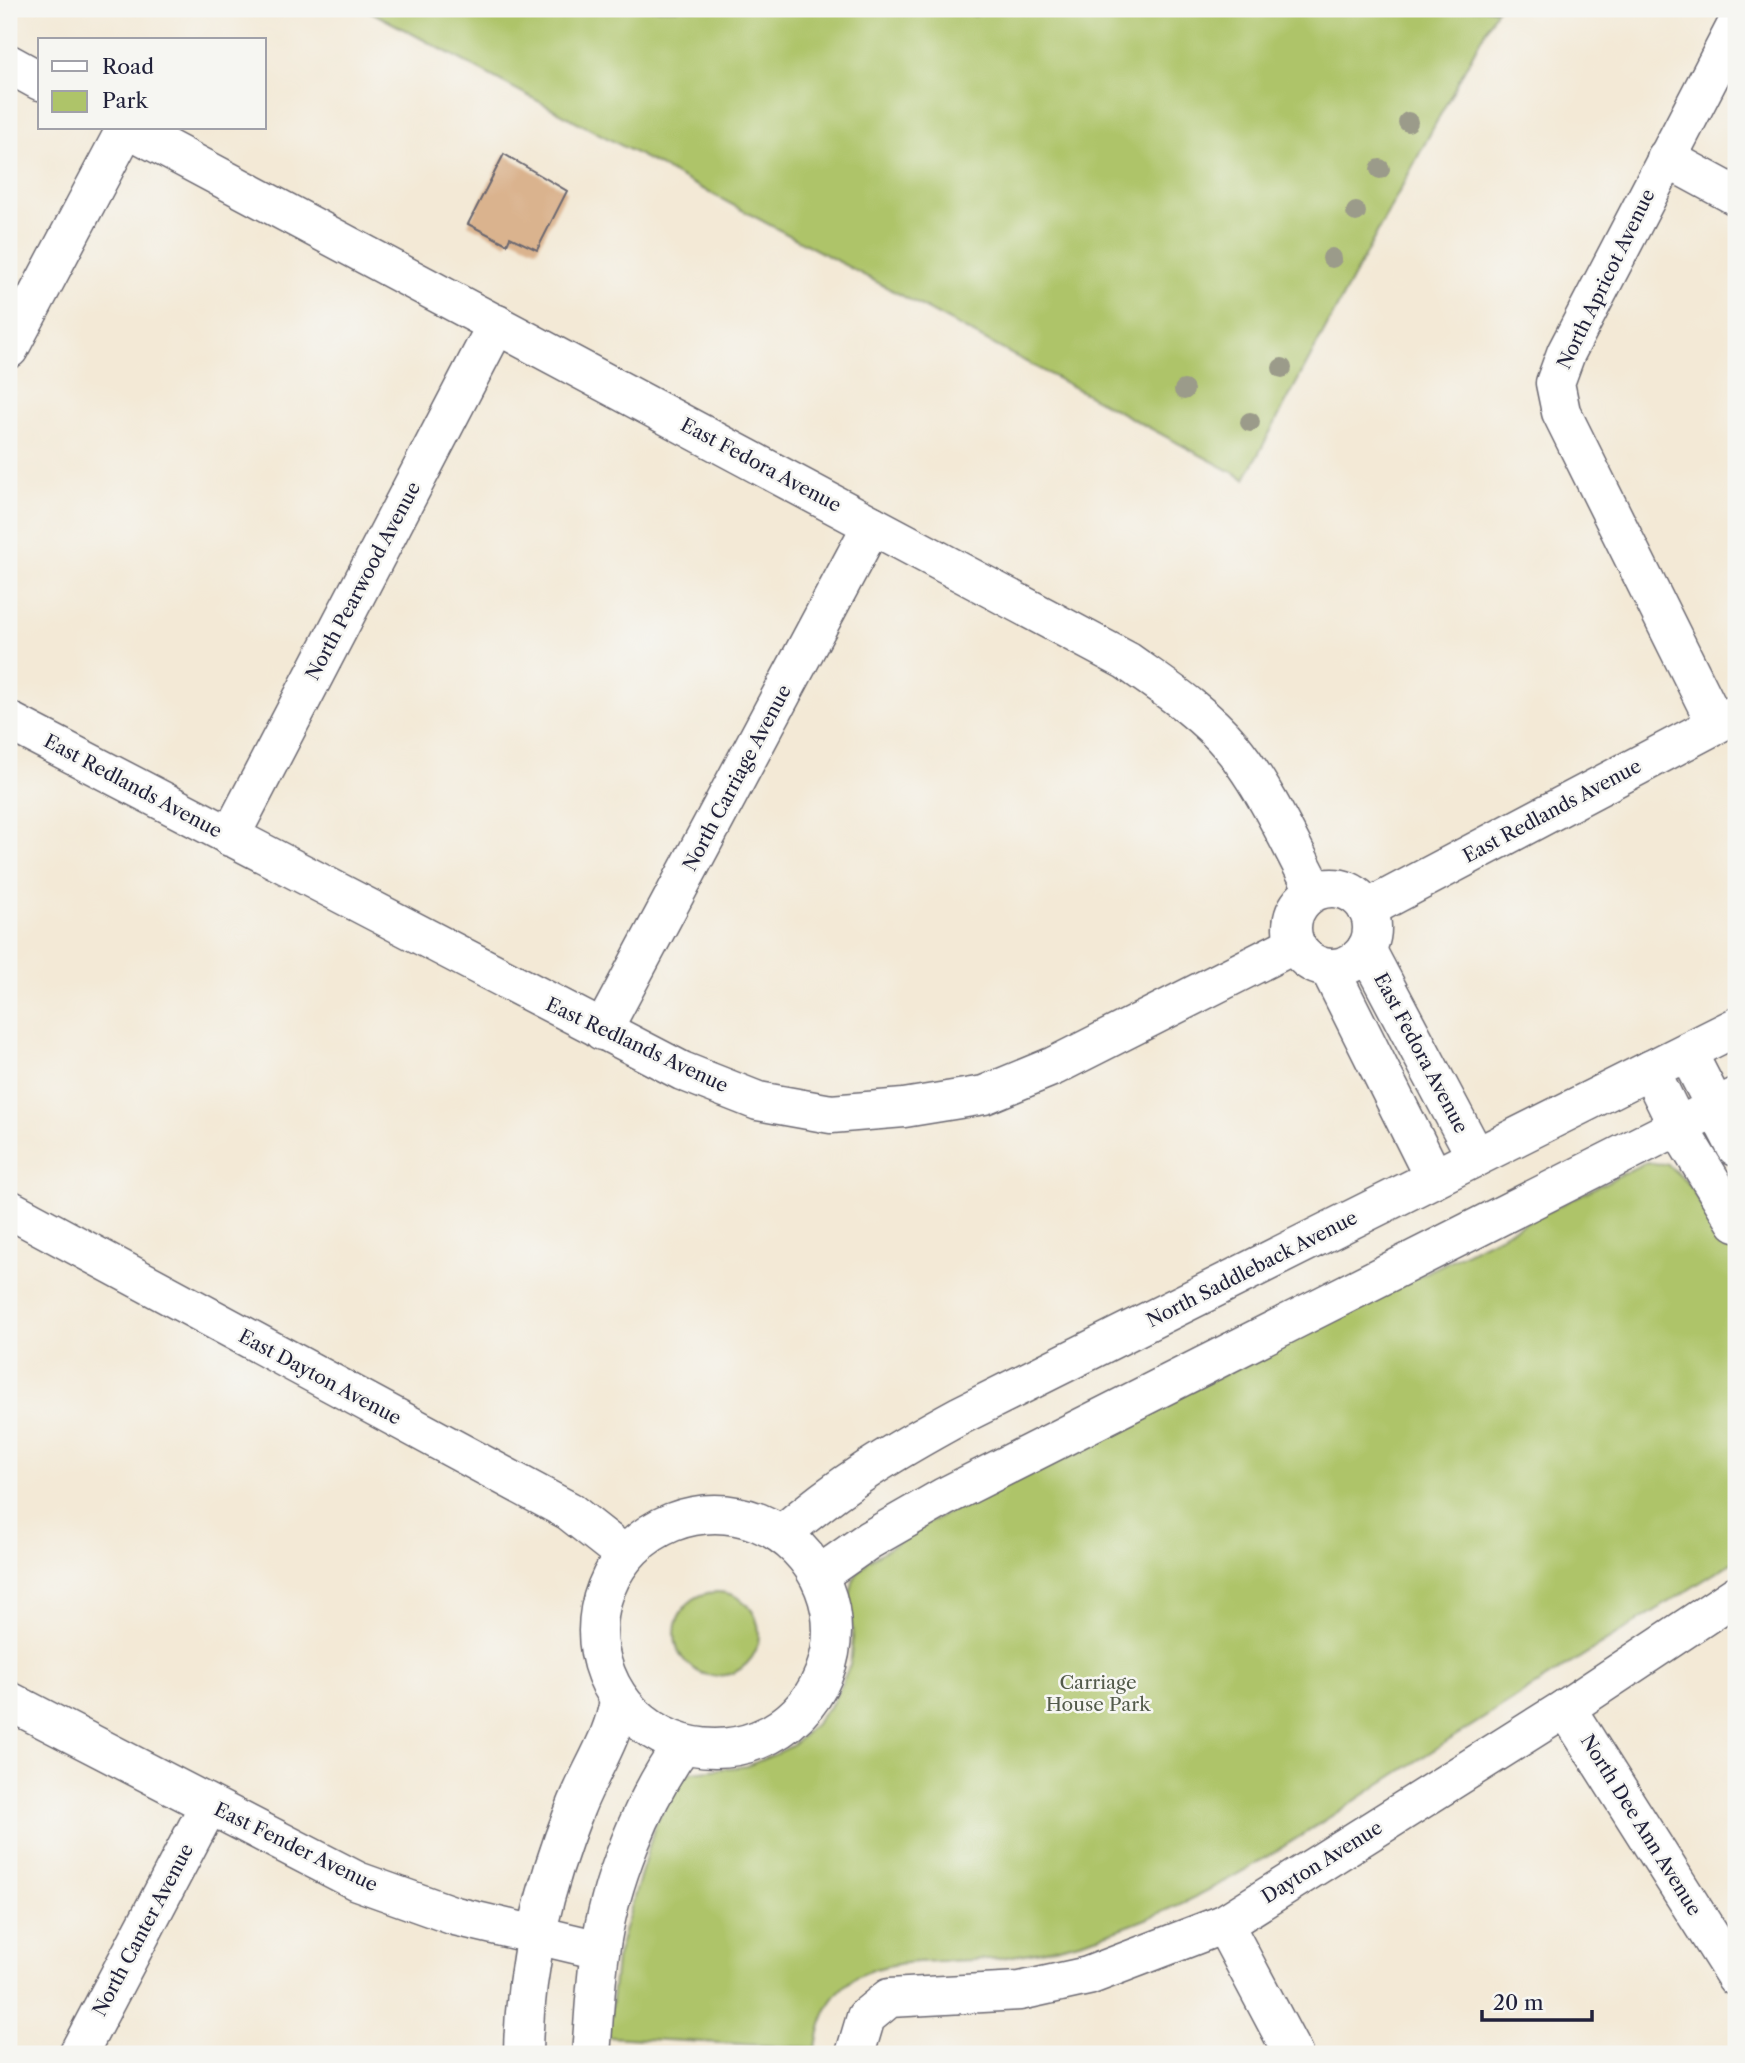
<svg xmlns="http://www.w3.org/2000/svg" width="1745" height="2063" font-family="'Libre Caslon Text',serif">
  <style>
    .green { fill: #aec469; stroke: #687352; stroke-width: 2 }
    .building { fill: #dab38e }
    .lines { fill: none; stroke-linecap: round; stroke-linejoin: round }
    .minor-casing { stroke: #6b6871; stroke-width: 41 }
    .minor { stroke: #fff; stroke-width: 38 }
    .tree { fill: #9b9b8a }
    .labels { text-anchor: middle; dominant-baseline: central; stroke-width: 5; stroke-linejoin: round; paint-order: stroke }
    .street-label { font-size: 19px; fill: #22223b; stroke: #f6f6f2 }
    .park-label { font-size: 19px; fill: #535b4b; stroke: #f6f6f2 }
  </style>
  <rect width="100%" height="100%" fill="#f6f6f2"/>
  <filter id="ink" filterUnits="userSpaceOnUse"><feTurbulence type="fractalNoise" baseFrequency=".0143" numOctaves="2"/><feDisplacementMap in="SourceGraphic" scale="14" xChannelSelector="R" yChannelSelector="G"/><feConvolveMatrix kernelMatrix="1 2 1 2 8 2 1 2 1" color-interpolation-filters="sRGB"/></filter>
  <filter id="wash" filterUnits="userSpaceOnUse"><feTurbulence type="fractalNoise" baseFrequency=".00686" numOctaves="4" result="noise"/><feDisplacementMap in="SourceGraphic" scale="28" xChannelSelector="R" yChannelSelector="G"/><feGaussianBlur stdDeviation="1.57" result="paint"/><feColorMatrix in="noise" values="0 0 0 0 0 0 0 0 0 0 0 0 0 0 0 0 0 1.4 0 .05"/><feComposite in="paint" operator="in"/></filter>
  <g filter="url(#wash)">
    <rect width="100%" height="100%" fill="#f3e9d6"/>
    <g class="green">
      <path d="M366 9H961L975 16 979 9H1497L1245 479Z"/>
      <path d="M1644 1163 1667 1164 1687 1182 1736 1260V1560C1626 1629 1516 1697 1407 1767 1317 1824 1230 1888 1131 1925 1089 1941 1044 1952 1000 1958 921 1967 830 1942 816 2048L608 2037 616 1960 655 1825 679 1782 691 1772 747 1766 773 1755 792 1746 815 1724 833 1702 850 1665 853 1638 849 1598 854 1578 868 1561 934 1520Z"/>
      <circle cx="717" cy="1634" r="42"/>
    </g>
    <g id="blocks">
      <path class="building" d="M504 154 567 191 537 250 510 237 507 244 468 224Z"/>
    </g>
  </g>
  <g filter="url(#ink)">
    <use href="#blocks" fill-opacity="0" stroke="#6b6871" stroke-width="2"/>
    <g class="lines">
      <g class="minor-casing">
        <g id="minor">
          <path d="M9 64 40 81"/>
          <path d="M128 128 1127 661C1162 686 1203 712 1231 746 1263 784 1292 847 1315 891"/>
          <path d="M1666 158 1736 196"/>
          <path d="M9 349 126 128"/>
          <path d="M9 721 682 1071 758 1101 831 1114 904 1108 984 1095 1054 1066 1295 944"/>
          <path d="M1716 724 1561 412 1555 383 1566 353 1736 26"/>
          <path d="M230 837 497 324"/>
          <circle cx="1332" cy="928" r="40"/>
          <path d="M1367 909 1736 714"/>
          <path d="M1366 949 1476 1157"/>
          <path d="M1329 968 1434 1178"/>
          <path d="M602 1031 872 525"/>
          <path d="M1687 1052 1736 1147"/>
          <path d="M1650 1070 1678 1127 1736 1222"/>
          <path d="M9 1209 569 1511 625 1555"/>
          <circle cx="715" cy="1631" r="117"/>
          <path d="M782 1534C841 1483 893 1452 961 1415L1736 1027"/>
          <path d="M819 1575 869 1540 944 1497 1736 1097"/>
          <path d="M9 1701 357 1881 455 1916 600 1950"/>
          <path d="M1566 1708 1736 1977"/>
          <path d="M1224 1924 1293 2054"/>
          <path d="M78 2054 209 1805"/>
          <path d="M523 2054C524 1971 544 1886 575 1809 589 1772 614 1738 619 1700"/>
          <path d="M591 2054C594 2020 595 1986 600 1952 609 1884 643 1799 683 1744"/>
          <path d="M855 2054 866 2017 889 1998 1020 1991 1088 1976 1224 1924 1566 1708 1736 1595"/>
        </g>
      </g>
      <use href="#minor" class="minor"/>
    </g>
    <g class="tree">
      <circle cx="1408" cy="122" r="10"/>
      <circle cx="1380" cy="169" r="10"/>
      <circle cx="1356" cy="212" r="10"/>
      <circle cx="1332" cy="258" r="10"/>
      <circle cx="1282" cy="368" r="10"/>
      <circle cx="1184" cy="390" r="10"/>
      <circle cx="1250" cy="422" r="10"/>
    </g>
  </g>
  <g class="labels">
    <g class="street-label">
      <text transform="translate(1606 279) rotate(-64)">North Apricot Avenue</text>
      <text transform="translate(761 465) rotate(28)">East Fedora Avenue</text>
      <text transform="translate(363 581) rotate(-62)">North Pearwood Avenue</text>
      <text transform="translate(737 778) rotate(-62)">North Carriage Avenue</text>
      <text transform="translate(133 786) rotate(28)">East Redlands Avenue</text>
      <text transform="translate(1552 811) rotate(-28)">East Redlands Avenue</text>
      <text transform="translate(637 1045) rotate(25)">East Redlands Avenue</text>
      <text transform="translate(1421 1053) rotate(62)">East Fedora Avenue</text>
      <text transform="translate(1252 1269) rotate(-27)">North Saddleback Avenue</text>
      <text transform="translate(320 1377) rotate(28)">East Dayton Avenue</text>
      <text transform="translate(1641 1825) rotate(58)">North Dee Ann Avenue</text>
      <text transform="translate(296 1847) rotate(26)">East Fender Avenue</text>
      <text transform="translate(1322 1862) rotate(-32)">Dayton Avenue</text>
      <text transform="translate(143 1930) rotate(-62)">North Canter Avenue</text>
    </g>
    <g class="park-label">
      <text x="1098" y="1682">Carriage<tspan x="1098" dy="22">House Park</tspan></text>
    </g>
  </g>
  <rect width="1745" height="2063" fill="none" stroke="#f6f6f2" stroke-width="35"/>
  <rect x="38" y="38" width="228" height="91" fill="#f6f6f2" stroke="#a1a1a9" stroke-width="2"/>
  <rect x="52" y="61" width="35" height="10" fill="#ffffff" stroke="#a1a1a9" stroke-width="2"/>
  <text x="102" y="74" font-size="21" fill="#22223b">Road</text>
  <rect x="52" y="91" width="35" height="21" fill="#aec469" stroke="#a1a1a9" stroke-width="2"/>
  <text x="102" y="108" font-size="21" fill="#22223b">Park</text>
  <path d="M1482 2010v10h110v-10" fill="none" stroke="#22223b" stroke-width="3.5"/>
  <text x="1493" y="2010" font-size="21" fill="#22223b" stroke="#f6f6f2" stroke-width="5" paint-order="stroke">20 m</text>
</svg>
